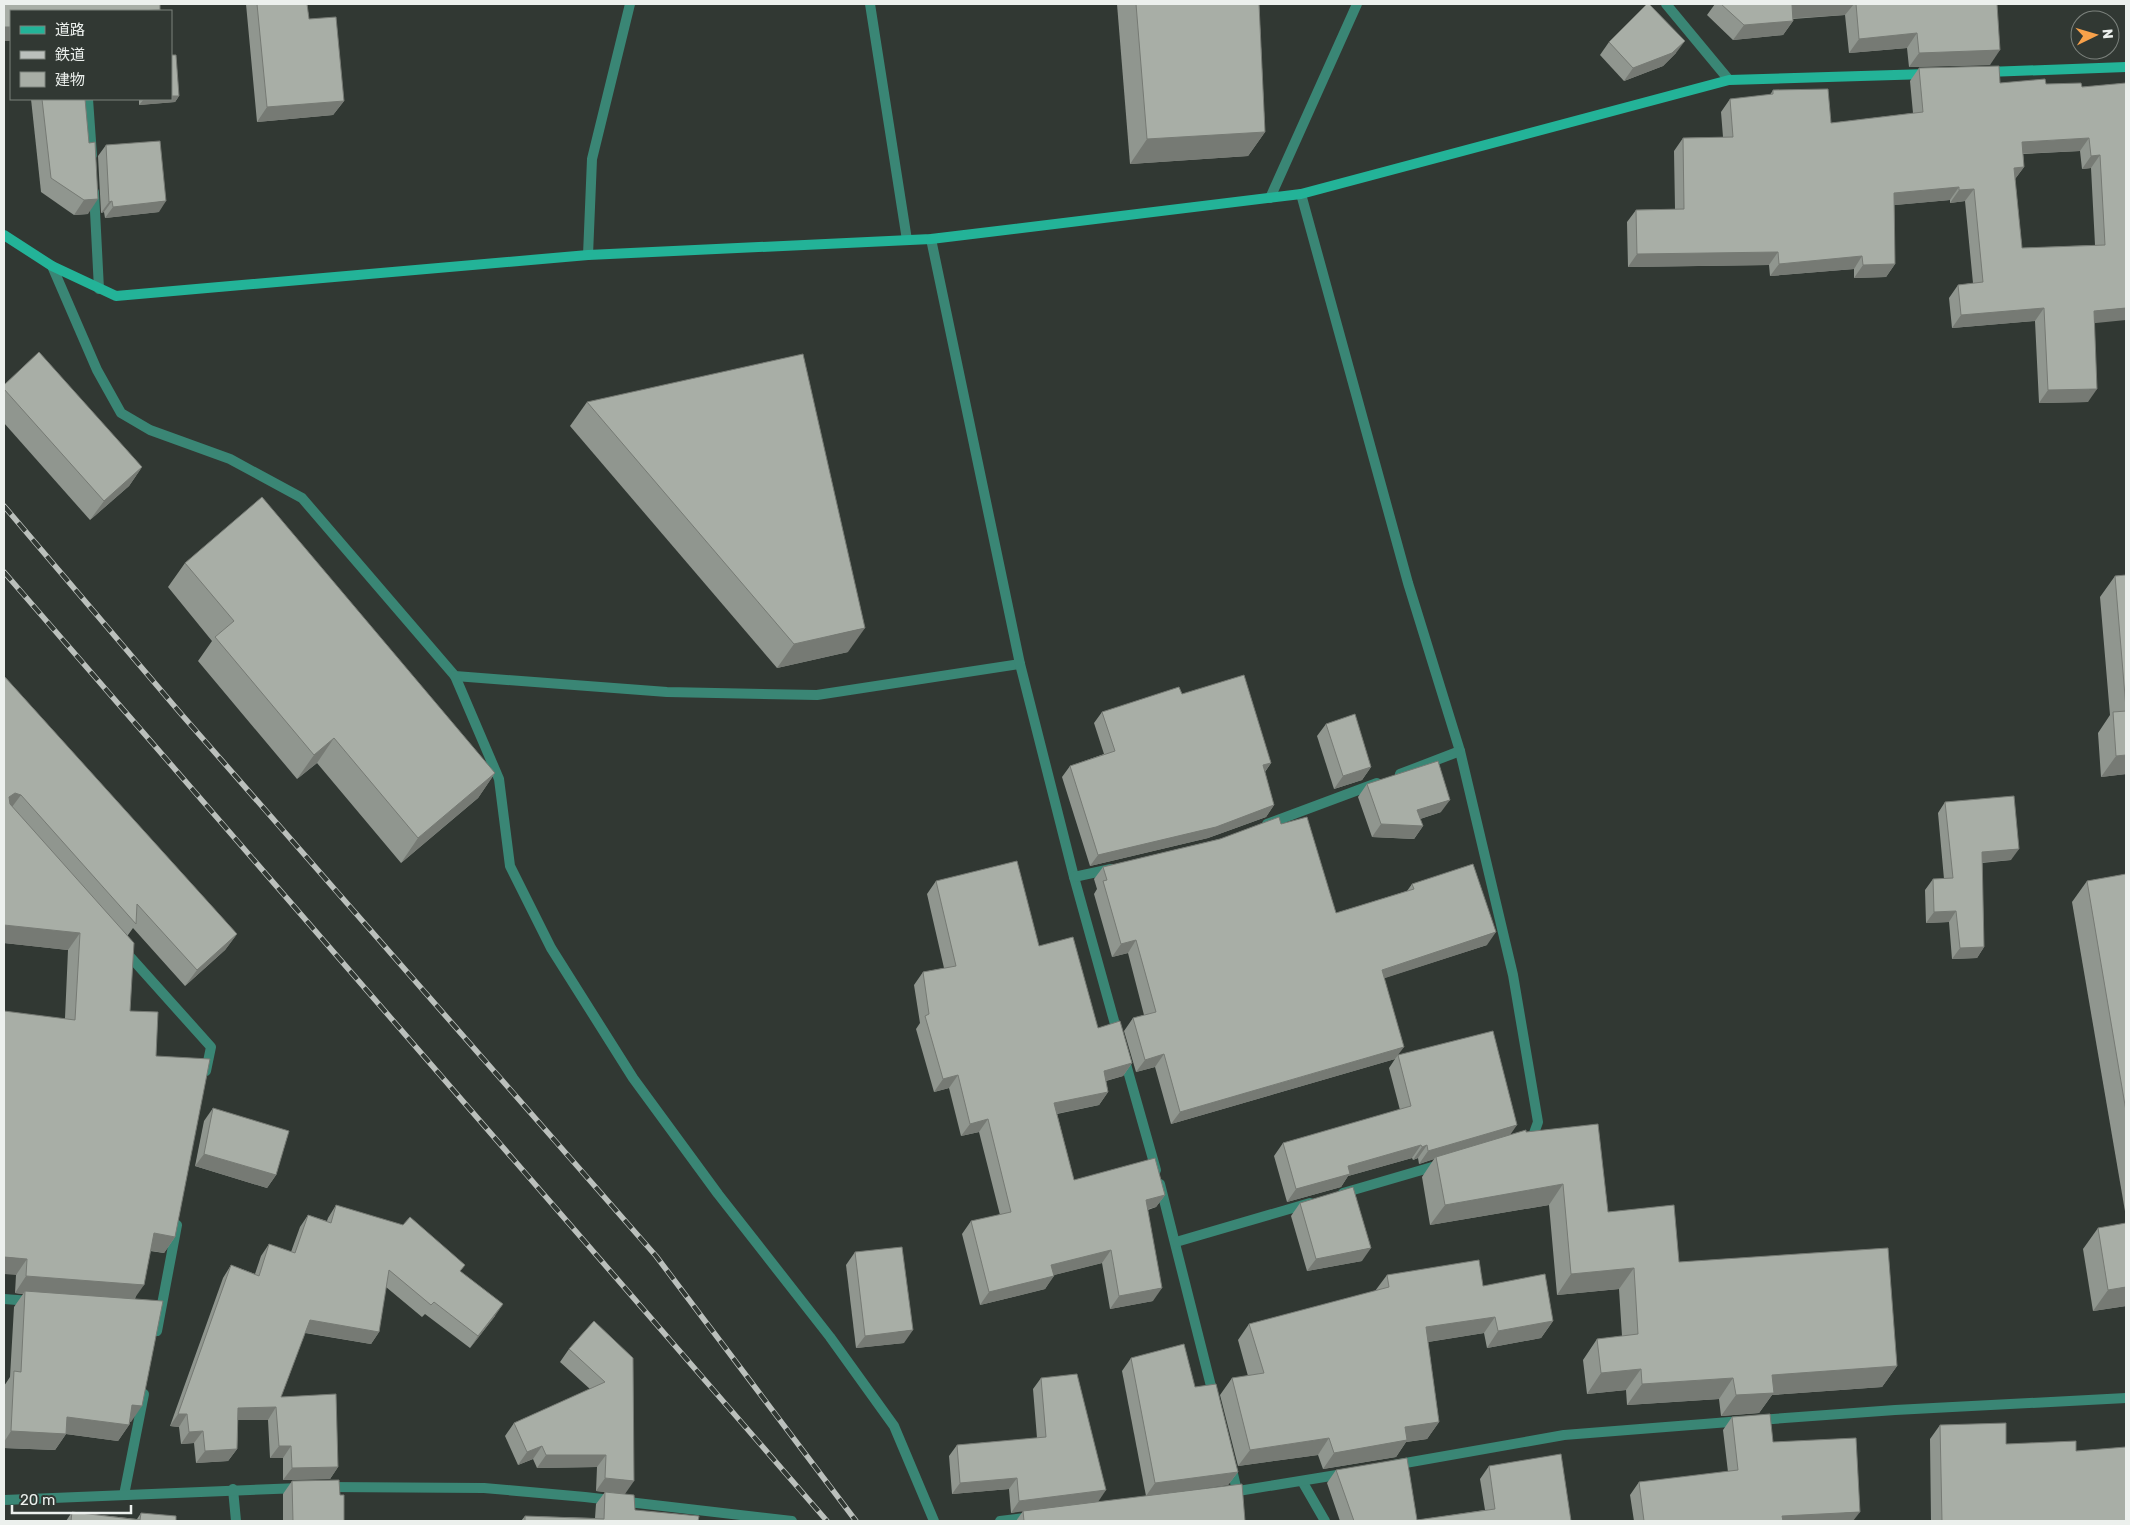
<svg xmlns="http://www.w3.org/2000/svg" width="2130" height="1525" font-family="Rubik,'Noto Sans JP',sans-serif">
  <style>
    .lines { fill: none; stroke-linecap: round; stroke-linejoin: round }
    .lane { stroke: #3a8675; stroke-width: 10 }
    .street { stroke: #3a8675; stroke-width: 10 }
    .secondary { stroke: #23b398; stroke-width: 10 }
    .rail-casing { stroke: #bbc0bc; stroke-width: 5.5 }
    .rail { stroke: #313833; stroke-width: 4; stroke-dasharray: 11; stroke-linecap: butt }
    .wall { fill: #90968f; fill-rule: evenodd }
    .shaded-wall { fill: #767a74 }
    .building { fill: #a8aea6; stroke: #767a74; fill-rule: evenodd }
  </style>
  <rect width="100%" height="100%" fill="#313833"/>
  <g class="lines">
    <g class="lane">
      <path d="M870 4 907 240"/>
      <path d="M52 266 97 370 121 413 150 430 230 459 302 498 455 676 667 692 817 695 1020 664"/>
      <path d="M455 676 499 779 510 866 551 948 633 1078 718 1194 830 1337 894 1426 934 1521"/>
      <path d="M125 951 211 1047 206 1071"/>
      <path d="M4 1299 30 1301"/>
      <path d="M157 1331 177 1225"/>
      <path d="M124 1495 144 1394"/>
    </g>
    <g class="street">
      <path d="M1666 4 1729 80"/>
      <path d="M88 99 92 155"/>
      <path d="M94 192 99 289"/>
      <path d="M1301 194 1408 583 1460 751 1513 975 1538 1122 1533 1136 1525 1139"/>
      <path d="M1270 198 1357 4"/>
      <path d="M931 239 1020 664 1074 877 1118 1035"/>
      <path d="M588 255 592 159 630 4"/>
      <path d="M1400 774 1460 751"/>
      <path d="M1267 824 1377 783"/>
      <path d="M1074 877 1111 869"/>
      <path d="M1124 1057 1156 1170"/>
      <path d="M1160 1184 1214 1398"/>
      <path d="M1343 1193 1439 1165"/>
      <path d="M1176 1242 1310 1203"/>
      <path d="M1759 1420 1895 1410 2126 1398"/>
      <path d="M1231 1465 1237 1491"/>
      <path d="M1394 1465 1564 1435 1742 1421"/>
      <path d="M1302 1481 1325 1521"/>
      <path d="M327 1487 484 1488 585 1497 792 1521"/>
      <path d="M233 1489 236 1521"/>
      <path d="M1232 1492 1343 1474"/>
      <path d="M4 1500 300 1488"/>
      <path d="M1000 1521 1031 1517"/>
    </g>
    <g class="secondary">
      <path d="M1987 72 2126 67"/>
      <path d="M4 235 52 266 116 296 588 255 931 239 1301 194 1729 80 1928 74"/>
    </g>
    <g class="rail-casing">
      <g id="rail">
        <path d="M4 506 182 715 656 1256 856 1521"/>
        <path d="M4 572 827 1521"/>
      </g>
    </g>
    <use href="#rail" class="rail"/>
  </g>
  <g class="wall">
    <path d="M246 4H307L309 19 344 101 333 115 257 122Z"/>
    <path d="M1117 4H1259L1265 132 1248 156 1130 164Z"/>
    <path d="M1715 4H1997L1990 65 1909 67 1907 48 1849 53 1845 15 1793 19V21L1783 35 1733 40 1707 15Z"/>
    <path d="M1609 42 1676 53 1663 66 1624 81 1600 55Z"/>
    <path d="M1919 68 2000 83 2046 84 2082 87 2126 83 2095 323 2088 402 2039 403 2035 321 1952 328 1949 298 1958 285 1973 283 1965 201 1950 203V200L1894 205 1895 264 1886 277 1854 278V269L1770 276 1769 265 1628 267 1627 222 1636 210 1675 209 1674 151 1683 138 1723 137 1721 112 1730 99 1770 95 1773 90 1831 123 1913 113 1910 81ZM2080 151 2082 169 2091 168 2095 245 2022 248 2015 179 2024 167 2023 154Z"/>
    <path d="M179 96 175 102 139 105V99H171Z"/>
    <path d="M31 99H85L88 214 74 215 41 192Z"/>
    <path d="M106 145 159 212 105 218 104 212 101 213 98 156Z"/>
    <path d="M4 385 142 467 129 486 90 520 4 423Z"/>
    <path d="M587 402 848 652 777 668 570 426Z"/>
    <path d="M185 563 495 773 478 798 401 863 317 763 297 779 198 661 212 641 168 587Z"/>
    <path d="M2126 575V777V774L2101 777 2098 733 2110 715 2100 597 2115 576Z"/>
    <path d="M4 676 237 934 225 950 185 986 133 928 128 935 130 1011 156 1056 175 1237 164 1253 150 1251 135 1299 131 1422H130L129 1425 118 1441 66 1434 55 1450 4 1448V1386L10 1377 14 1307 23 1294 15 1293 16 1275 65 1018 68 950 4 943Z"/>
    <path d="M1182 694 1271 763 1265 772 1274 805 1266 817 1208 838 1090 866 1062 777 1070 766 1104 754 1094 723 1102 712Z"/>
    <path d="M1326 724 1371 767 1362 780 1334 789 1317 736Z"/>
    <path d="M1367 784 1441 812 1420 819 1423 826 1414 839 1372 837 1358 797Z"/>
    <path d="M1945 802 2011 860 1982 863 1984 947 1977 958 1952 959 1949 922 1926 923 1925 890 1933 879H1944L1938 813Z"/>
    <path d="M1281 824 1336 913 1407 891 1412 884 1487 945 1384 978 1398 1055 1510 1135 1526 1132 1608 1212 1679 1262 1897 1366 1882 1387 1772 1395 1759 1413 1721 1416 1719 1399 1627 1405 1626 1390 1587 1394 1583 1360 1597 1339 1622 1336 1619 1289 1557 1295 1549 1205 1430 1225 1422 1177 1434 1159 1419 1164 1418 1158 1413 1160 1412 1158 1348 1176 1341 1187 1287 1202 1274 1156 1283 1143 1400 1110 1389 1068 1395 1059 1171 1124 1155 1067 1136 1072 1124 1031 1133 1018 1144 1015 1128 953 1112 957 1094 894 1097 889 1094 879 1103 867Z"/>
    <path d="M2126 874V1217L2072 902 2087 881Z"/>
    <path d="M936 881 1039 946 1098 1028 1132 1063 1123 1076 1106 1081 1108 1092 1099 1105 1057 1114 1074 1180 1165 1195 1156 1207 1148 1210 1153 1301 1110 1309 1102 1263 1054 1275 1045 1289 980 1305 962 1234 971 1221 1000 1215 979 1132 961 1136 949 1088 934 1092 916 1029 920 1023 914 985 923 972 944 968 927 894Z"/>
    <path d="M213 1108 276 1175 267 1188 195 1166 204 1121Z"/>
    <path d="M1300 1203 1362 1261 1307 1271 1291 1216Z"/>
    <path d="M336 1205 465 1265 460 1271 495 1316 470 1348 425 1314 422 1317 386 1287 379 1332 371 1344 305 1333 281 1397 338 1467 330 1479 283 1480V1458H270L268 1420H238L237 1449 228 1461 196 1463 194 1443 181 1444 179 1427 170 1426 223 1278 231 1265 255 1274 261 1256 269 1244 291 1252 300 1227 308 1215 327 1221 328 1218Z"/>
    <path d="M2098 1228 2126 1306 2093 1311 2083 1249Z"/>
    <path d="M855 1252 904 1343 856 1348 846 1265Z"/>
    <path d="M1387 1275 1483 1286 1553 1321 1541 1338 1487 1348 1484 1333 1428 1342 1439 1422 1427 1439 1406 1442 1396 1457 1323 1469 1318 1455 1238 1466 1220 1395 1232 1378 1248 1376 1238 1340 1249 1324 1375 1291Z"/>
    <path d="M594 1321 625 1494 635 1510 698 1521H521L525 1516 595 1518 596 1504 605 1492 596 1491 597 1467 537 1468 533 1459 518 1465 505 1436 514 1423 590 1389 560 1362 569 1349Z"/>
    <path d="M1131 1358 1195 1387 1238 1472 1228 1485 1146 1496 1122 1371Z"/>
    <path d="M1041 1378 1106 1490 1011 1513 1009 1489 952 1494 949 1456 957 1445 1037 1438 1033 1389Z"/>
    <path d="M1732 1417 1773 1442 1853 1521H1634L1630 1495 1639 1482 1728 1472 1723 1430Z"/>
    <path d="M1940 1425 2006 1444 2076 1451 2126 1521H1931L1930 1439Z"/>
    <path d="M1489 1466 1571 1521H1340L1327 1483 1336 1470 1417 1520 1485 1510 1480 1479Z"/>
    <path d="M292 1481 340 1495 344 1521H283V1494Z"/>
    <path d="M1023 1511 1245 1521H1016Z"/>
    <path d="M72 1512 137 1519 141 1513 176 1521H66Z"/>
  </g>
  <g class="shaded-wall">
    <path d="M1808 4H1854L1845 15 1782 19 1792 5Z"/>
    <path d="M160 10 159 11H138Z"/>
    <path d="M1793 21 1783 35 1733 40 1744 25Z"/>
    <rect x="4" y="27" width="7" height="14"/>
    <path d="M1917 33 1907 48 1849 53 1859 39Z"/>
    <path d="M1685 41 1676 53 1663 66 1624 81 1633 68Z"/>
    <path d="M2000 50 1990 65 1909 67 1919 53Z"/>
    <path d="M171 96H179L175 102 139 105 144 99H171Z"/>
    <path d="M344 101 333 115 257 122 267 107Z"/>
    <path d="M1265 132 1248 156 1130 164 1147 139Z"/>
    <path d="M2089 138 2080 151 2013 154 2022 142Z"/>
    <path d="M2100 155 2091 168 2082 169 2091 156Z"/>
    <path d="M2024 167 2015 179 2014 168Z"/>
    <path d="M1959 187 1950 200 1885 206 1894 193Z"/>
    <path d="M1974 189 1965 201 1950 203 1959 190Z"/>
    <path d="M98 199 88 214 74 215 84 200Z"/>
    <path d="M112 201 104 212 101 213 109 202Z"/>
    <path d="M166 201 159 212 105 218 113 207Z"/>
    <path d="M1778 252 1769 265 1628 267 1637 254Z"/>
    <path d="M1862 256 1854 269 1770 276 1779 264Z"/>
    <path d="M1895 264 1886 277 1854 278 1863 265Z"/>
    <path d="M2044 308 2035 321 1952 328 1961 315Z"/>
    <path d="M2126 308V320L2086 324 2094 311Z"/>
    <path d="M2097 389 2088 402 2039 403 2048 390Z"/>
    <path d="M142 467 129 486 90 520 104 501Z"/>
    <path d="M865 628 848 652 777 668 794 644Z"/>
    <path d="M334 738 317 763 297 779 314 755Z"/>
    <path d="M2126 755V774L2101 777 2116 756Z"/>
    <path d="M1271 763 1263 774V765Z"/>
    <path d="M1371 767 1362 780 1334 789 1343 776Z"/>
    <path d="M495 773 478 798 401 863 418 838Z"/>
    <path d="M15 793 21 795 9 811V797Z"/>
    <path d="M1450 800 1441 812 1408 823 1417 810Z"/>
    <path d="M1274 805 1266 817 1208 838 1090 866 1098 855Z"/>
    <path d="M1381 824 1423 826 1414 839 1372 837Z"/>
    <path d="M2019 849 2011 860 1974 863 1982 852Z"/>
    <path d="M1956 911 1949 922 1926 923 1934 912Z"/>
    <path d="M4 925 80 933 68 950 4 943Z"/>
    <path d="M1496 932 1487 945 1373 982 1382 970Z"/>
    <path d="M237 934 225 950 185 986 197 970Z"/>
    <path d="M1136 940 1128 953 1112 957 1121 944Z"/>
    <path d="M1984 947 1977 958 1952 959 1960 948Z"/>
    <path d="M1404 1047 1395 1059 1171 1124 1180 1112Z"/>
    <path d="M1164 1054 1155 1067 1136 1072 1145 1060Z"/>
    <path d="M1132 1063 1123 1076 1094 1084 1104 1071Z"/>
    <path d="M958 1075 949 1088 934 1092 943 1079Z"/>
    <path d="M1108 1092 1099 1105 1045 1116 1054 1103Z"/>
    <path d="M988 1119 979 1132 961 1136 970 1124Z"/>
    <path d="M1517 1125 1508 1138 1436 1157 1434 1159 1419 1164 1428 1151Z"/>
    <path d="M1421 1145 1412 1158 1348 1176 1341 1187 1287 1202 1296 1189 1348 1166Z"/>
    <path d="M1427 1145 1418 1158 1413 1160 1422 1147Z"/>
    <path d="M204 1154 276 1175 267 1188 195 1166Z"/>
    <path d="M1563 1184 1549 1205 1430 1225 1445 1205Z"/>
    <path d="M1165 1195 1156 1207 1137 1212 1146 1200Z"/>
    <path d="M154 1233 175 1237 164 1253 142 1249Z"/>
    <path d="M1371 1248 1362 1261 1307 1271 1316 1259Z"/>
    <path d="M1111 1250 1102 1263 1042 1278 1051 1265Z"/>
    <path d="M4 1257 27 1259 16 1275 4 1274Z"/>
    <path d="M1634 1268 1619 1289 1557 1295 1571 1274Z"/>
    <path d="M26 1276 144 1285 132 1302 25 1291 23 1294 15 1293Z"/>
    <path d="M1054 1276 1045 1289 980 1305 989 1292Z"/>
    <path d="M2126 1287V1306L2093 1311 2108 1290Z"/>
    <path d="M1162 1288 1153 1301 1110 1309 1119 1296Z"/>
    <path d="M503 1304 495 1316 470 1348 478 1336Z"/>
    <path d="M1495 1317 1484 1333 1415 1344 1426 1327Z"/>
    <path d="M310 1320 379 1332 371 1344 301 1332Z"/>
    <path d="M1553 1321 1541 1338 1487 1348 1498 1331Z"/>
    <path d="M913 1330 904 1343 856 1348 865 1336Z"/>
    <path d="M1897 1366 1882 1387 1772 1395 1759 1413 1721 1416 1736 1395 1772 1375Z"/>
    <path d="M1641 1369 1626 1390 1587 1394 1601 1373Z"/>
    <path d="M1733 1378 1719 1399 1627 1405 1642 1384Z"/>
    <path d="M132 1405 142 1406 131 1422 121 1421Z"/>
    <path d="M276 1407 268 1420H230L238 1408Z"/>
    <path d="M178 1414H187L179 1427 170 1426Z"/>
    <path d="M67 1417 129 1425 118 1441 66 1434 55 1450 4 1448V1442L11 1431Z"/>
    <path d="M1439 1422 1427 1439 1406 1442 1396 1457 1323 1469 1334 1453 1405 1427Z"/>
    <path d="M203 1431 194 1443 181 1444 189 1432Z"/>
    <path d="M1329 1438 1318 1455 1238 1466 1250 1450Z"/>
    <path d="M279 1446H291L283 1458H270Z"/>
    <path d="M542 1446 533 1459 518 1465 527 1452Z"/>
    <path d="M237 1449 228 1461 196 1463 205 1451Z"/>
    <path d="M546 1455H606L597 1467 537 1468Z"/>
    <path d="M338 1467 330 1479 283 1480 292 1468Z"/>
    <path d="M1238 1472 1228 1485 1146 1496 1155 1483Z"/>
    <path d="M605 1478 634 1481 625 1494 596 1491Z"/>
    <path d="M1017 1478 1009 1489 952 1494 960 1483Z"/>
    <path d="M1106 1490 1098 1502 1011 1513 1019 1501Z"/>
    <path d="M1860 1512 1853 1521H1778L1782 1516Z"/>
  </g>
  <g class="building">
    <path d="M4 4H160V10L138 11H11V27H4Z"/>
    <path d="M257 4H307L309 19 336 17 344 101 267 107Z"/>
    <path d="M1136 4H1259L1265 132 1147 139Z"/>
    <path d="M1647 4H1649L1685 41 1672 53 1633 68 1609 42Z"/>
    <path d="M1721 4H1808L1792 5 1793 21 1744 25Z"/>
    <path d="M1856 4H1997L2000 50 1919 53 1917 33 1859 39Z"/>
    <path d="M171 55H176L179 96H171Z"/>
    <path d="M1999 66 2000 83 2045 79 2046 84 2081 83 2082 87 2126 83V308L2094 311 2097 389 2048 390 2044 308 1961 315 1958 285 1983 282 1974 189 1959 190V187L1894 193 1895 264 1863 265 1862 256 1779 264 1778 252 1637 254 1636 210 1684 209 1683 138 1733 137 1730 99 1773 94V90L1828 89 1831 123 1923 112 1919 68ZM2089 138 2091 156 2100 155 2105 245 2022 248 2014 168 2024 167 2022 142Z"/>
    <path d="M42 99H85L89 143 95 142 98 199 84 200 51 178Z"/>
    <path d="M160 141 166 201 113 207 112 201 109 202 106 145Z"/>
    <path d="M39 352 142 467 104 501 4 389V385Z"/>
    <path d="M803 354 865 628 794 644 587 402Z"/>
    <path d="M262 497 495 773 418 838 334 738 314 755 215 637 234 621 185 563Z"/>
    <path d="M2126 575V708L2115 576Z"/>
    <path d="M1244 675 1271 763 1263 765 1274 805 1216 827 1098 855 1070 766 1115 751 1102 712 1179 687 1182 694Z"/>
    <path d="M4 676 237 934 197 970 137 904 136 924 21 795 15 793 9 797 10 804 134 943 130 1011 158 1012 156 1056 210 1059 175 1237 154 1233 144 1285 26 1276 27 1259 4 1257V1011L75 1020 80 933 4 925Z"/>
    <path d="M2126 711V755L2116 756 2113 712Z"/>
    <path d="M1355 714 1371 767 1343 776 1326 724Z"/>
    <path d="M1438 761 1450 800 1417 810 1423 826 1381 824 1367 784Z"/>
    <path d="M2014 796 2019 849 1982 852 1984 947 1960 948 1956 911 1934 912 1933 879 1953 878 1945 802Z"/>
    <path d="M1279 817 1281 824 1307 817 1336 913 1414 889 1412 884 1473 864 1496 932 1382 970 1404 1047 1180 1112 1164 1054 1145 1060 1133 1018 1156 1012 1136 940 1121 944 1103 881 1107 880 1103 867 1220 839Z"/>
    <path d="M1017 861 1039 946 1073 937 1098 1028 1120 1021 1132 1063 1104 1071 1108 1092 1054 1103 1074 1180 1155 1158 1165 1195 1146 1200 1162 1288 1119 1296 1111 1250 1051 1265 1054 1276 989 1292 971 1221 1011 1212 988 1119 970 1124 958 1075 943 1079 925 1016 929 1014 923 972 956 966 936 881Z"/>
    <path d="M2126 874V1111L2087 881Z"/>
    <path d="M1493 1031 1517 1125 1428 1151 1427 1145 1422 1147 1421 1145 1348 1166 1350 1174 1296 1189 1283 1143 1411 1106 1398 1055Z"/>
    <path d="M213 1108 289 1131 276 1175 204 1154Z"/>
    <path d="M1598 1124 1608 1212 1674 1205 1679 1262 1888 1248 1897 1366 1772 1375 1774 1393 1736 1395 1733 1378 1642 1384 1641 1369 1601 1373 1597 1339 1638 1334 1634 1268 1571 1274 1563 1184 1445 1205 1436 1157 1526 1130V1132Z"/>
    <path d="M1353 1187 1371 1248 1316 1259 1300 1203Z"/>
    <path d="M336 1205 403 1225 410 1217 465 1265 460 1271 503 1304 478 1336 434 1302 431 1305 389 1270 379 1332 310 1320 281 1397 336 1394 338 1467 292 1468 291 1446H279L276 1407 238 1408 237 1449 205 1451 203 1431 189 1432 187 1414H178L231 1265 259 1276 269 1244 295 1253 308 1215 331 1223Z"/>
    <path d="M2126 1223V1287L2108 1290 2098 1228Z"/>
    <path d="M902 1247 913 1330 865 1336 855 1252Z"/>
    <path d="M1479 1260 1483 1286 1545 1274 1553 1321 1498 1331 1495 1317 1426 1327 1439 1422 1405 1427 1407 1440 1334 1453 1329 1438 1250 1450 1232 1378 1264 1373 1249 1324 1389 1287 1387 1275Z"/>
    <path d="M25 1291 163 1301 142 1406 132 1405 129 1425 67 1417 66 1434 11 1431 14 1371 21 1372Z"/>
    <path d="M594 1321 633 1358 634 1481 605 1478 606 1455H546L542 1446 527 1452 514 1423 605 1382 569 1349Z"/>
    <path d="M1184 1344 1195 1387 1216 1384 1238 1472 1155 1483 1131 1358Z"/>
    <path d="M1077 1374 1106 1490 1019 1501 1017 1478 960 1483 957 1445 1046 1437 1041 1378Z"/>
    <path d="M1770 1414 1773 1442 1856 1438 1860 1512 1782 1516 1783 1521H1644L1639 1482 1738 1470 1732 1417Z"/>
    <path d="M2006 1423V1444L2076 1441V1451L2126 1447V1521H1942L1940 1425Z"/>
    <path d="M1561 1454 1571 1521H1354L1336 1470 1407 1458 1417 1520 1495 1509 1489 1466Z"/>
    <path d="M339 1480 340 1495H344V1521H293L292 1481Z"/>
    <path d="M1242 1484 1245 1521H1024L1023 1511Z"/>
    <path d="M605 1492 634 1495 635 1510 699 1516 698 1521H525V1516L604 1519Z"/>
    <path d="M72 1512 140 1520 141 1513 176 1516V1521H71Z"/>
  </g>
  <rect width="2130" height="1525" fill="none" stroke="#ecf0ed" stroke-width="10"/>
  <rect x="10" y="10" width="162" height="90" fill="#313833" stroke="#7c827d"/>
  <rect x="20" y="26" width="25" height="8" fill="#23b398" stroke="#7c827d"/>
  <text x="55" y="35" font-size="15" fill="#ecf0ed">道路</text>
  <rect x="20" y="51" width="25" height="8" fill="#bbc0bc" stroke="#7c827d"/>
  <text x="55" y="60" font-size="15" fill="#ecf0ed">鉄道</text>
  <rect x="20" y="72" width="25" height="15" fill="#a8aea6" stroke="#7c827d"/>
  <text x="55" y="85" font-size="15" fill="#ecf0ed">建物</text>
  <g transform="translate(2095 35) rotate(85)"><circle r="24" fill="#313833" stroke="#7c827d"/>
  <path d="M0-4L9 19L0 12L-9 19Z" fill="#f8a14a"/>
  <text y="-8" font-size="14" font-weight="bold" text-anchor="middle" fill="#ecf0ed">N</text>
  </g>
  <path d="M12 1505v8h119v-8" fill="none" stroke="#ecf0ed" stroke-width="2.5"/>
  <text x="20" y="1505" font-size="15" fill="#ecf0ed" stroke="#313833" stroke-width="4" paint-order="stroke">20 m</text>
</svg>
